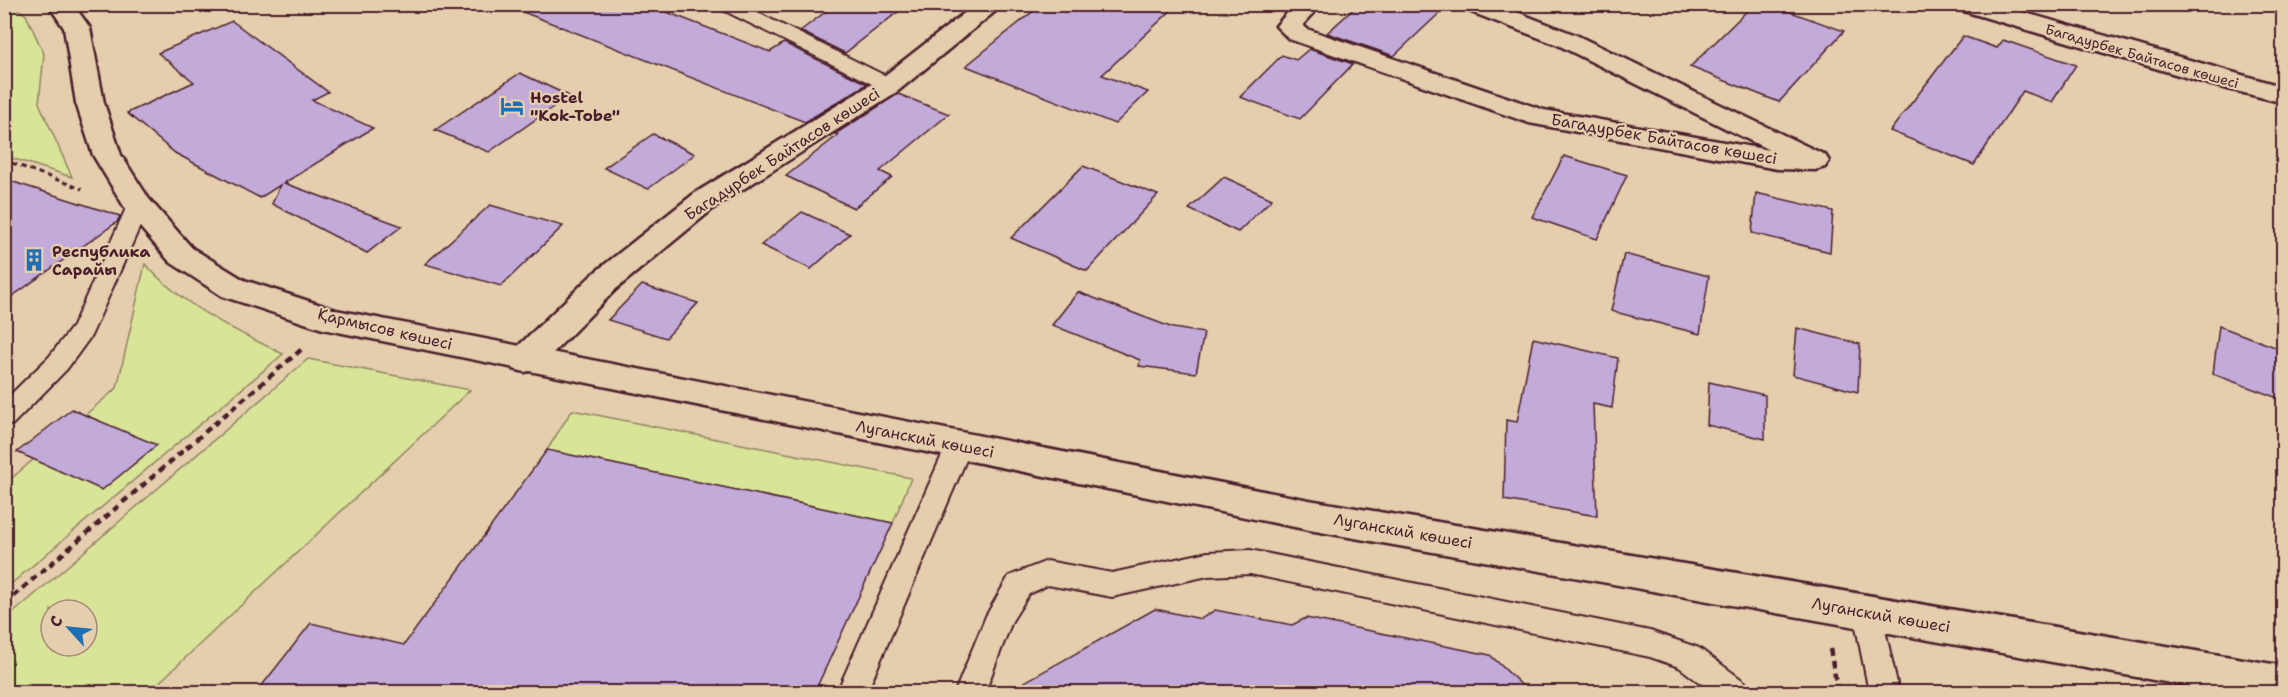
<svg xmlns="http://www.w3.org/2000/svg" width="2288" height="697" font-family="'Shantell Sans',sans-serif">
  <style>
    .green { fill: #d8e598; stroke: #918262; stroke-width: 1.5; fill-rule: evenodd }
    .building { fill: #c3abd9; stroke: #4a1f2b; stroke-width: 1.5 }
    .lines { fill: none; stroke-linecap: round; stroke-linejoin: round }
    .lane-casing { stroke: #4a1f2b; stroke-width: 4 }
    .street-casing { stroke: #4a1f2b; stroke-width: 5 }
    .secondary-casing { stroke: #4a1f2b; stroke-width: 5 }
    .path-far1 { stroke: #4a1f2b; stroke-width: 3; stroke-dasharray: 5 4; stroke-linecap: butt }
    .path { stroke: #4a1f2b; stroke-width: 4.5; stroke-dasharray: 7 5; stroke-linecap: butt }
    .lane { fill: #e5ceae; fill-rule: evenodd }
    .street { fill: #e5ceae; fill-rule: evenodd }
    .secondary { fill: #e5ceae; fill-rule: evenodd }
    .labels { text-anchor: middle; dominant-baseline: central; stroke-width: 4.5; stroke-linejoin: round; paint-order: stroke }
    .far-street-label { font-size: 14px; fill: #4a1f2b; stroke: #e5ceae }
    .poi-label { font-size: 16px; font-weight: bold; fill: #4a1f2b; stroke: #e5ceae; text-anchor: start }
    .street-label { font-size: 16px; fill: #4a1f2b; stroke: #e5ceae }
  </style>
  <rect width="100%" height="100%" fill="#e5ceae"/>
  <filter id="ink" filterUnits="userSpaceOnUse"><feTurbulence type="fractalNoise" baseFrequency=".0167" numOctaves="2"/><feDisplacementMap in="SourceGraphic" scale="12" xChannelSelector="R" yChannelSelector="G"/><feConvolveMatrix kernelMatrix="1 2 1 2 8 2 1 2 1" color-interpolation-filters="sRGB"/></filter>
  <g filter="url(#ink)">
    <g class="green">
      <path d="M4 5H12L26 15 44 54 39 103 72 177 5 156Z"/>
      <path d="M145 264C182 305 233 330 283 354L5 589V484L34 459 102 490 156 446 85 415 117 388Z"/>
      <path d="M308 359 470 390 149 692H5V620ZM51 610H87V646H51Z"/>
      <path d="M572 410 911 478 893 523 547 450Z"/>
    </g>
    <g class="building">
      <path d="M510 4H646L770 52 784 43 867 84 805 122 510 7Z"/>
      <path d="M836 4H908L845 53 800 31Z"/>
      <path d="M1042 4H1178L1102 75 1148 92 1115 124 966 66Z"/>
      <path d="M1359 4H1449L1394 56 1327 33Z"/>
      <path d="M1754 4H1768L1844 31 1779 102 1690 67Z"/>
      <path d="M232 21 328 92 312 100 373 128 284 183 402 226 367 253 272 204 280 185 260 198 175 153 127 113 194 82 158 53Z"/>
      <path d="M1963 36 1997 48 2003 40 2076 65 2052 102 2023 91 1974 165 1890 131Z"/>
      <path d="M1309 49 1353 64 1300 119 1240 97 1282 55 1296 60Z"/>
      <path d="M520 73 569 96 489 152 435 130Z"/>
      <path d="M898 94 949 114 880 171 892 177 854 208 786 176 838 135 835 134Z"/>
      <path d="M653 134 695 154 648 189 604 168Z"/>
      <path d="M1564 156 1627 175 1597 239 1532 217Z"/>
      <path d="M1083 166 1158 195 1087 271 1011 238Z"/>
      <path d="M1224 177 1272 199 1238 232 1189 209Z"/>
      <path d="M4 179 120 216 117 222 4 302Z"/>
      <path d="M1756 193 1833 211 1830 252 1752 233Z"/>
      <path d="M490 205 563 226 501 286 425 264Z"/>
      <path d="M802 212 850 234 811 269 761 245Z"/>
      <path d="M1624 254 1709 276 1700 334 1611 311Z"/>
      <path d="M642 285 698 303 666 338 608 320Z"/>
      <path d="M1078 292 1173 328 1204 333 1196 373 1139 366 1140 360 1052 325Z"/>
      <path d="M2219 326 2283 350V400L2213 374Z"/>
      <path d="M1797 328 1860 344 1858 392 1793 375Z"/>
      <path d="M1533 338 1618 358 1612 408 1593 404 1597 516 1504 500 1506 420 1517 422Z"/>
      <path d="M1709 382 1765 395V439L1707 425Z"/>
      <path d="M72 409 85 415 157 445 102 490 17 452Z"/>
      <path d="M547 450 893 523 814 693H256L311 623 404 645Z"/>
      <path d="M1155 609 1201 619 1215 610 1292 625 1306 618 1490 655 1530 693H1005Z"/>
    </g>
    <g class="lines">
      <g class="lane-casing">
        <g id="lane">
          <path d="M716 4H740L896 81 899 85 896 89H882L719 8Z"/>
          <path d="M138 199 146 201 149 206 91 336 67 369 13 424 4 427V401L49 357 73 326 127 206 130 201Z"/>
          <path d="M959 436 968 439 972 446 867 692H837L946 446 950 439Z"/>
          <path d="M1250 550 1650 631 1699 648 1745 682 1749 692H1712L1679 667 1650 657 1250 574 1208 576 1112 597 1048 585 1029 594 1012 621 985 692H955L986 616 1009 576 1047 561 1112 573 1208 552Z"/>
          <path d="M1867 600 1877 603 1881 612 1899 692H1869L1853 612 1857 603Z"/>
        </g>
      </g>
      <g class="street-casing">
        <g id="street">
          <path d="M976 4H1004L898 91 715 207 616 289 537 369 525 372 513 369 508 360 513 351 594 273 695 193 880 79Z"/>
          <path d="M1295 4H1321L1303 25 1307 29 1544 110 1769 150 1558 45 1463 9 1460 4H1496L1576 35 1825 155 1829 161 1825 167 1815 170 1777 169 1529 123 1289 39 1276 26Z"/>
          <path d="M1954 4H1994L2284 87V103L2212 85 1957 9Z"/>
        </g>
      </g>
      <g class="secondary-casing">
        <path id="secondary" d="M48 4H73L90 28 104 103 121 155 149 199 192 248 244 280 336 310 1309 500 2284 666V692H2221L1309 530 323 329 222 296 170 262 128 213 93 155 76 103 64 28Z"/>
      </g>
      <path class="path-far1" d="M4 160 82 189"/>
      <g class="path">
        <path d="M4 604 302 349"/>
        <path d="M1830 649 1838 692"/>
      </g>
      <use href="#lane" class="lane"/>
      <use href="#street" class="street"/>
      <use href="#secondary" class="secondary"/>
    </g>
  </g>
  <defs>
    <g id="hotel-bare" transform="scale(1.8)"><path d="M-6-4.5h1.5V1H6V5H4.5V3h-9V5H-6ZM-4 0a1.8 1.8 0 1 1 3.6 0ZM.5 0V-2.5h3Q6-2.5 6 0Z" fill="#1f6fb2" stroke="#e5ceae" stroke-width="2.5" paint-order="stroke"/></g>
    <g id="building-bare" transform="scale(1.8)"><path d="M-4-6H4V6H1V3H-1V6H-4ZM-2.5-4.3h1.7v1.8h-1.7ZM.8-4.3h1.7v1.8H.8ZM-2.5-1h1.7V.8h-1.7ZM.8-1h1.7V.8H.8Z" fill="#1f6fb2" stroke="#e5ceae" stroke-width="2.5" paint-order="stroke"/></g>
  </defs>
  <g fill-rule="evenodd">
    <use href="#hotel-bare" x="512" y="106"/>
    <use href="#building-bare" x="34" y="260"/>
  </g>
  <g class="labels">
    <g class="far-street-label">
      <text transform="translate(2142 56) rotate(16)">Багадурбек Байтасов көшесі</text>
    </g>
    <g class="poi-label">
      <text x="530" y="97">Hostel<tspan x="530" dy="18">"Kok-Tobe"</tspan></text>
      <text x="52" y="251">Республика<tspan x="52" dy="18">Сарайы</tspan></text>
    </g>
    <g class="street-label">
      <text transform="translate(1664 139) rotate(10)">Багадурбек Байтасов көшесі</text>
      <text transform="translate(782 154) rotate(-33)">Багадурбек Байтасов көшесі</text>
      <text transform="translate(385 329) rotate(13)">Қармысов көшесі</text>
      <text transform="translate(925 439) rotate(11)">Луганский көшесі</text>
      <text transform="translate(1403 531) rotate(10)">Луганский көшесі</text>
      <text transform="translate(1881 615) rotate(10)">Луганский көшесі</text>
    </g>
  </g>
  <rect width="2288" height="697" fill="none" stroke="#e5ceae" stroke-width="24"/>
  <rect x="12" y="12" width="2264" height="673" fill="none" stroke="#4a1f2b" stroke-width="2" filter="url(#ink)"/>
  <g transform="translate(69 628) rotate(297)"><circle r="28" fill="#e5ceae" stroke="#a7887a" stroke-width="1.5"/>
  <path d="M0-4.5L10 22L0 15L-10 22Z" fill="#1f6fb2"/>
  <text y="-9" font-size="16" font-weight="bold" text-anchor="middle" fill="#4a1f2b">С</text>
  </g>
</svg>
